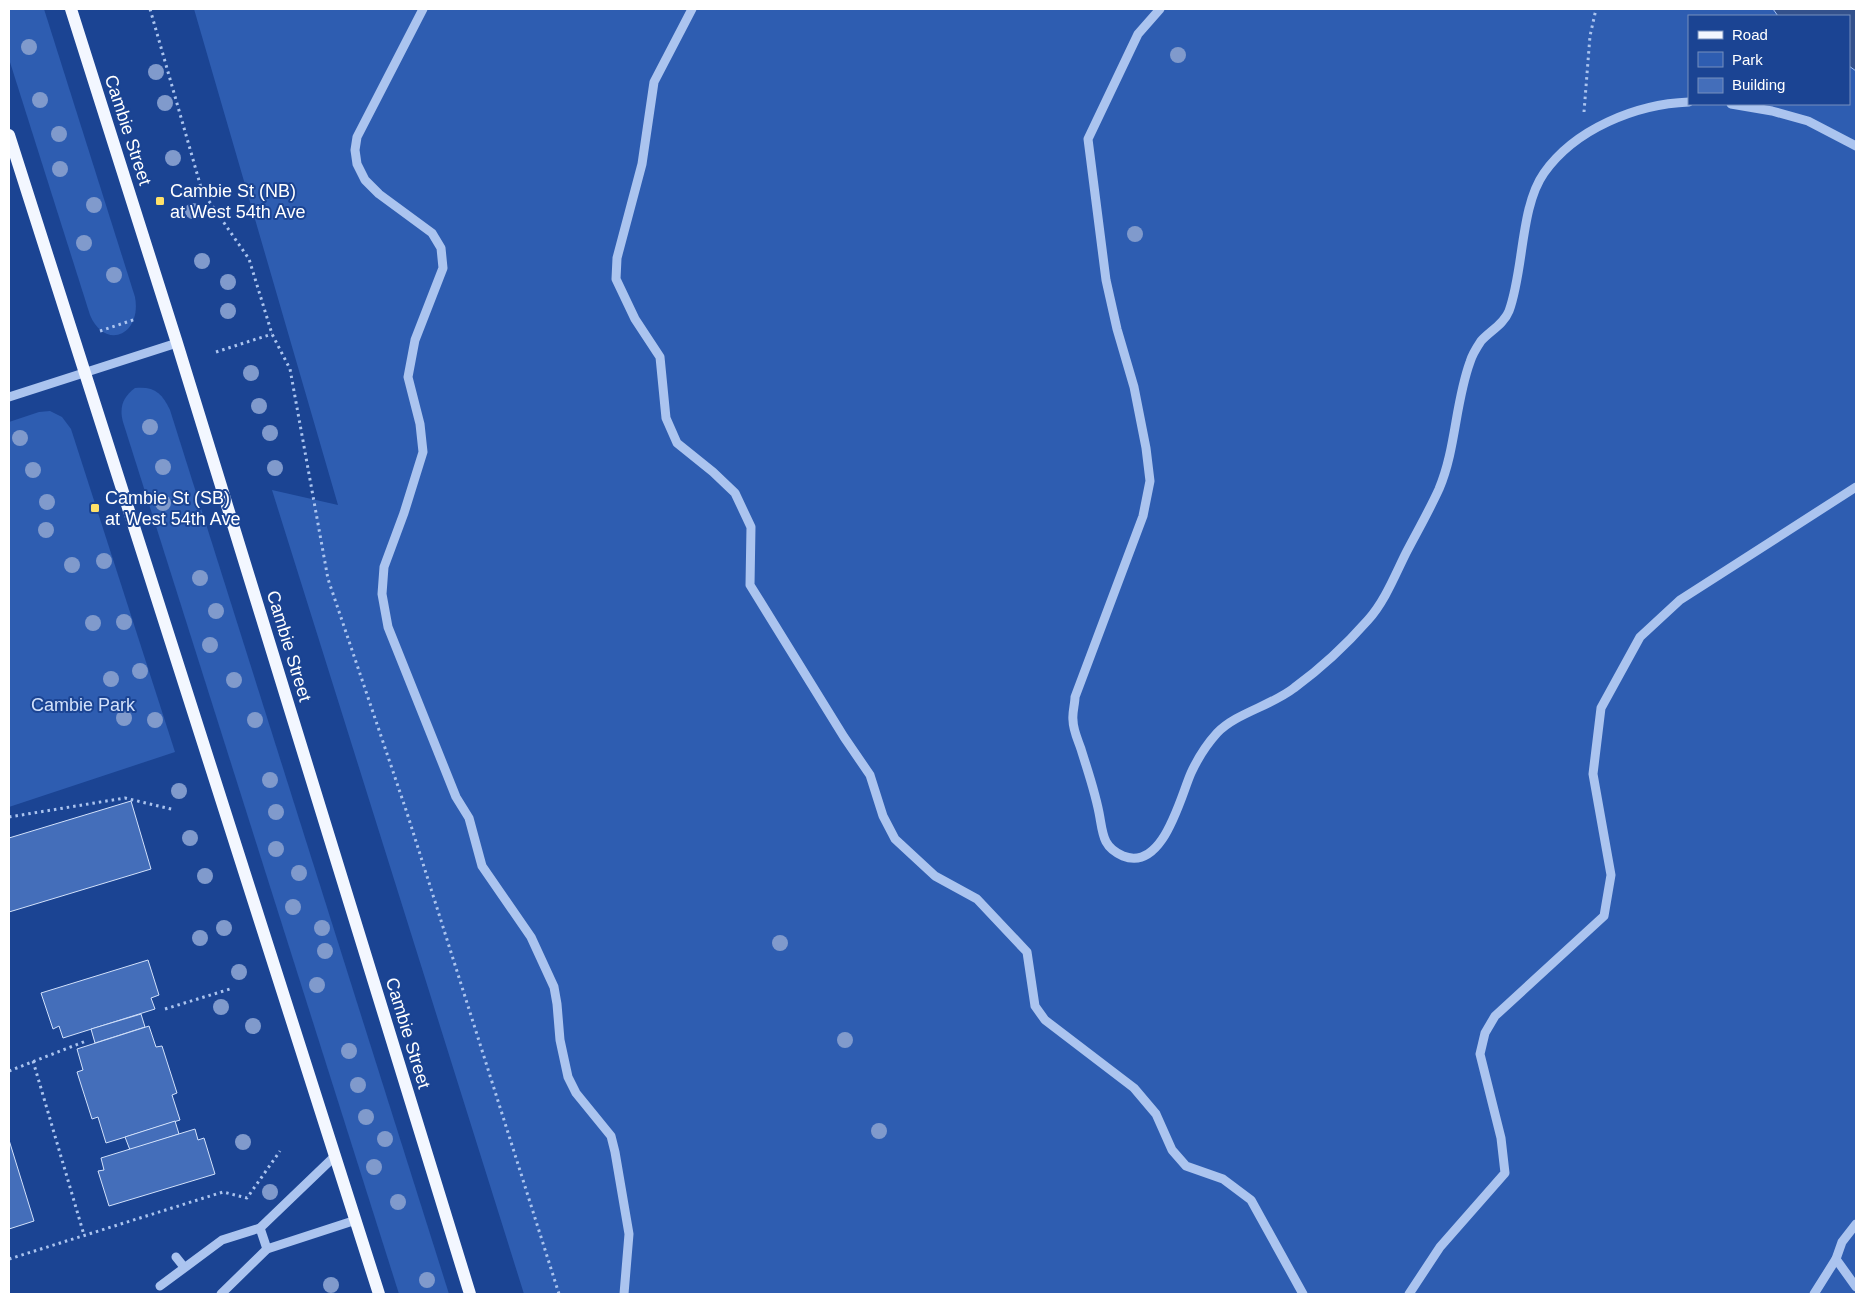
<svg xmlns="http://www.w3.org/2000/svg" width="1865" height="1303" font-family="Helvetica,sans-serif">
  <style>
    .green { fill: #2e5db1; fill-rule: evenodd }
    .water { fill: #33518c; stroke: #9ebdf1 }
    .building { fill: #446eba; stroke: #d2e1fb }
    .lines { fill: none; stroke-linecap: round; stroke-linejoin: round }
    .path { stroke: #abc4ef; stroke-width: 3; stroke-dasharray: 2.5 4; stroke-linecap: butt }
    .minor { stroke: #abc4ef; stroke-width: 9 }
    .major { stroke: #f3f7ff; stroke-width: 12 }
    .tree { fill: #809acc }
    .poi-dot { fill: #ffe169; stroke: #1b4493; stroke-width: 2 }
    .labels { text-anchor: middle; dominant-baseline: central; stroke-width: 4; stroke-linejoin: round; paint-order: stroke }
    .street-label { font-size: 18px; fill: #fff; stroke: #1b4493 }
    .poi-label { font-size: 18px; fill: #fff; stroke: #1b4493; text-anchor: start }
    .park-label { font-size: 18px; fill: #d2e1fb; stroke: #1b4493 }
  </style>
  <rect width="100%" height="100%" fill="#1b4493"/>
  <g class="green">
    <path d="M9 9H44L135 297C142 335 105 351 90 315L9 59Z"/>
    <path d="M194 9H1856V1294H524L272 490 338 505ZM1689 16H1849V104H1689Z"/>
    <path d="M135 388C154 386 162 393 170 410L449 1294H399L123 422C119 407 123 397 135 388Z"/>
    <path d="M50 411 62 417 71 429 175 752 9 807V422L39 412Z"/>
  </g>
  <path class="water" d="M1773 9H1856V71L1849 66V16H1778Z"/>
  <g class="building">
    <path d="M131 801 151 869 9 912V838Z"/>
    <path d="M148 960 159 995 151 998 155 1009 63 1038 59 1026 53 1029 41 993Z"/>
    <path d="M141 1014 145 1027 95 1043 91 1029Z"/>
    <path d="M149 1026 156 1047 162 1046 177 1093 172 1095 180 1120 106 1143 98 1117 92 1119 77 1072 83 1070 77 1049Z"/>
    <path d="M175 1121 179 1134 130 1150 125 1137Z"/>
    <path d="M195 1129 198 1140 204 1138 215 1174 109 1206 98 1171 104 1170 101 1158Z"/>
    <path d="M9 1140 34 1221 9 1229Z"/>
  </g>
  <g class="lines">
    <g class="path">
      <path d="M150 9 202 191 249 259 272 334 290 369 328 579 407 813 559 1294"/>
      <path d="M1584 112 1590 36 1596 9"/>
      <path d="M100 331 136 319"/>
      <path d="M216 352 272 334"/>
      <path d="M9 817 125 798 175 810"/>
      <path d="M165 1009 230 989"/>
      <path d="M33 1061 84 1235"/>
      <path d="M9 1071 86 1041"/>
      <path d="M9 1259 223 1192 247 1198 280 1151"/>
    </g>
    <g class="minor">
      <path d="M423 9 357 137 355 150 357 164 365 180 379 194 432 233 441 248 443 268 415 340 408 377 420 424 423 452 404 513 384 567 382 594 388 627 456 797 469 818 482 866 531 937 554 987 557 1004 560 1040 568 1077 576 1093 611 1136 615 1152 629 1234 624 1294"/>
      <path d="M692 9 654 82 642 164 617 258 616 279 635 319 660 357 666 418 677 443 713 472 735 493 751 527 750 585 844 737 870 775 883 816 895 839 935 876 977 899 1027 952 1035 1006 1045 1020 1134 1088 1156 1114 1172 1150 1186 1166 1223 1179 1251 1200 1303 1294"/>
      <path d="M1160 9 1138 34 1088 139 1106 280 1117 329 1134 387 1146 448 1150 481 1143 516 1075 697C1075 704 1072 713 1073 720 1073 730 1078 740 1081 749 1088 772 1096 794 1100 818 1103 836 1104 848 1123 856 1163 872 1180 798 1191 773 1197 760 1207 744 1217 733 1236 713 1271 706 1294 688 1320 669 1346 645 1368 620 1385 601 1395 575 1406 553 1417 532 1429 511 1439 489 1456 449 1455 403 1470 362 1472 355 1477 347 1481 341 1490 331 1504 324 1509 311 1524 271 1520 207 1544 173 1575 129 1636 104 1689 102"/>
      <path d="M1731 104 1772 111 1808 121 1856 146"/>
      <path d="M9 397 177 343"/>
      <path d="M260 1228 267 1249"/>
      <path d="M176 1257 184 1267"/>
      <path d="M1836 1259 1856 1287"/>
      <path d="M160 1286 222 1240 260 1228 335 1156"/>
      <path d="M221 1294 267 1249 356 1220"/>
      <path d="M1409 1294 1440 1247 1505 1173 1501 1138 1480 1054 1485 1033 1495 1016 1604 916 1611 875 1593 774 1601 708 1640 637 1680 600 1856 487"/>
      <path d="M1814 1294 1836 1259 1842 1242 1856 1224"/>
    </g>
    <g class="major">
      <path d="M71 9 177 343 470 1294"/>
      <path d="M9 135 379 1294"/>
    </g>
  </g>
  <g class="tree">
    <circle cx="29" cy="47" r="8"/>
    <circle cx="1178" cy="55" r="8"/>
    <circle cx="156" cy="72" r="8"/>
    <circle cx="40" cy="100" r="8"/>
    <circle cx="165" cy="103" r="8"/>
    <circle cx="59" cy="134" r="8"/>
    <circle cx="173" cy="158" r="8"/>
    <circle cx="60" cy="169" r="8"/>
    <circle cx="94" cy="205" r="8"/>
    <circle cx="193" cy="211" r="8"/>
    <circle cx="1135" cy="234" r="8"/>
    <circle cx="84" cy="243" r="8"/>
    <circle cx="202" cy="261" r="8"/>
    <circle cx="114" cy="275" r="8"/>
    <circle cx="228" cy="282" r="8"/>
    <circle cx="228" cy="311" r="8"/>
    <circle cx="251" cy="373" r="8"/>
    <circle cx="259" cy="406" r="8"/>
    <circle cx="150" cy="427" r="8"/>
    <circle cx="270" cy="433" r="8"/>
    <circle cx="20" cy="438" r="8"/>
    <circle cx="163" cy="467" r="8"/>
    <circle cx="275" cy="468" r="8"/>
    <circle cx="33" cy="470" r="8"/>
    <circle cx="47" cy="502" r="8"/>
    <circle cx="163" cy="503" r="8"/>
    <circle cx="46" cy="530" r="8"/>
    <circle cx="104" cy="561" r="8"/>
    <circle cx="72" cy="565" r="8"/>
    <circle cx="200" cy="578" r="8"/>
    <circle cx="216" cy="611" r="8"/>
    <circle cx="124" cy="622" r="8"/>
    <circle cx="93" cy="623" r="8"/>
    <circle cx="210" cy="645" r="8"/>
    <circle cx="140" cy="671" r="8"/>
    <circle cx="111" cy="679" r="8"/>
    <circle cx="234" cy="680" r="8"/>
    <circle cx="124" cy="718" r="8"/>
    <circle cx="155" cy="720" r="8"/>
    <circle cx="255" cy="720" r="8"/>
    <circle cx="270" cy="780" r="8"/>
    <circle cx="179" cy="791" r="8"/>
    <circle cx="276" cy="812" r="8"/>
    <circle cx="190" cy="838" r="8"/>
    <circle cx="276" cy="849" r="8"/>
    <circle cx="299" cy="873" r="8"/>
    <circle cx="205" cy="876" r="8"/>
    <circle cx="293" cy="907" r="8"/>
    <circle cx="224" cy="928" r="8"/>
    <circle cx="322" cy="928" r="8"/>
    <circle cx="200" cy="938" r="8"/>
    <circle cx="780" cy="943" r="8"/>
    <circle cx="325" cy="951" r="8"/>
    <circle cx="239" cy="972" r="8"/>
    <circle cx="317" cy="985" r="8"/>
    <circle cx="221" cy="1007" r="8"/>
    <circle cx="253" cy="1026" r="8"/>
    <circle cx="845" cy="1040" r="8"/>
    <circle cx="349" cy="1051" r="8"/>
    <circle cx="358" cy="1085" r="8"/>
    <circle cx="366" cy="1117" r="8"/>
    <circle cx="879" cy="1131" r="8"/>
    <circle cx="385" cy="1139" r="8"/>
    <circle cx="243" cy="1142" r="8"/>
    <circle cx="374" cy="1167" r="8"/>
    <circle cx="270" cy="1192" r="8"/>
    <circle cx="398" cy="1202" r="8"/>
    <circle cx="427" cy="1280" r="8"/>
    <circle cx="331" cy="1285" r="8"/>
  </g>
  <g class="poi-dot">
    <rect x="155" y="196" width="10" height="10" rx="2.5"/>
    <rect x="90" y="503" width="10" height="10" rx="2.5"/>
  </g>
  <g class="labels">
    <g class="street-label">
      <text transform="translate(128 130) rotate(72)">Cambie Street</text>
      <text transform="translate(289 646) rotate(73)">Cambie Street</text>
      <text transform="translate(408 1033) rotate(73)">Cambie Street</text>
    </g>
    <g class="poi-label">
      <text x="170" y="191">Cambie St (NB)<tspan x="170" dy="21">at West 54th Ave</tspan></text>
      <text x="105" y="498">Cambie St (SB)<tspan x="105" dy="21">at West 54th Ave</tspan></text>
    </g>
    <g class="park-label">
      <text x="83" y="705">Cambie Park</text>
    </g>
  </g>
  <rect width="1865" height="1303" fill="none" stroke="#ffffff" stroke-width="20"/>
  <rect x="1688" y="15" width="162" height="90" fill="#1b4493" stroke="#768fbe"/>
  <rect x="1698" y="31" width="25" height="8" fill="#f3f7ff" stroke="#768fbe"/>
  <text x="1732" y="40" font-size="15" fill="#ffffff">Road</text>
  <rect x="1698" y="52" width="25" height="15" fill="#2e5db1" stroke="#768fbe"/>
  <text x="1732" y="65" font-size="15" fill="#ffffff">Park</text>
  <rect x="1698" y="78" width="25" height="15" fill="#446eba" stroke="#768fbe"/>
  <text x="1732" y="90" font-size="15" fill="#ffffff">Building</text>
</svg>
